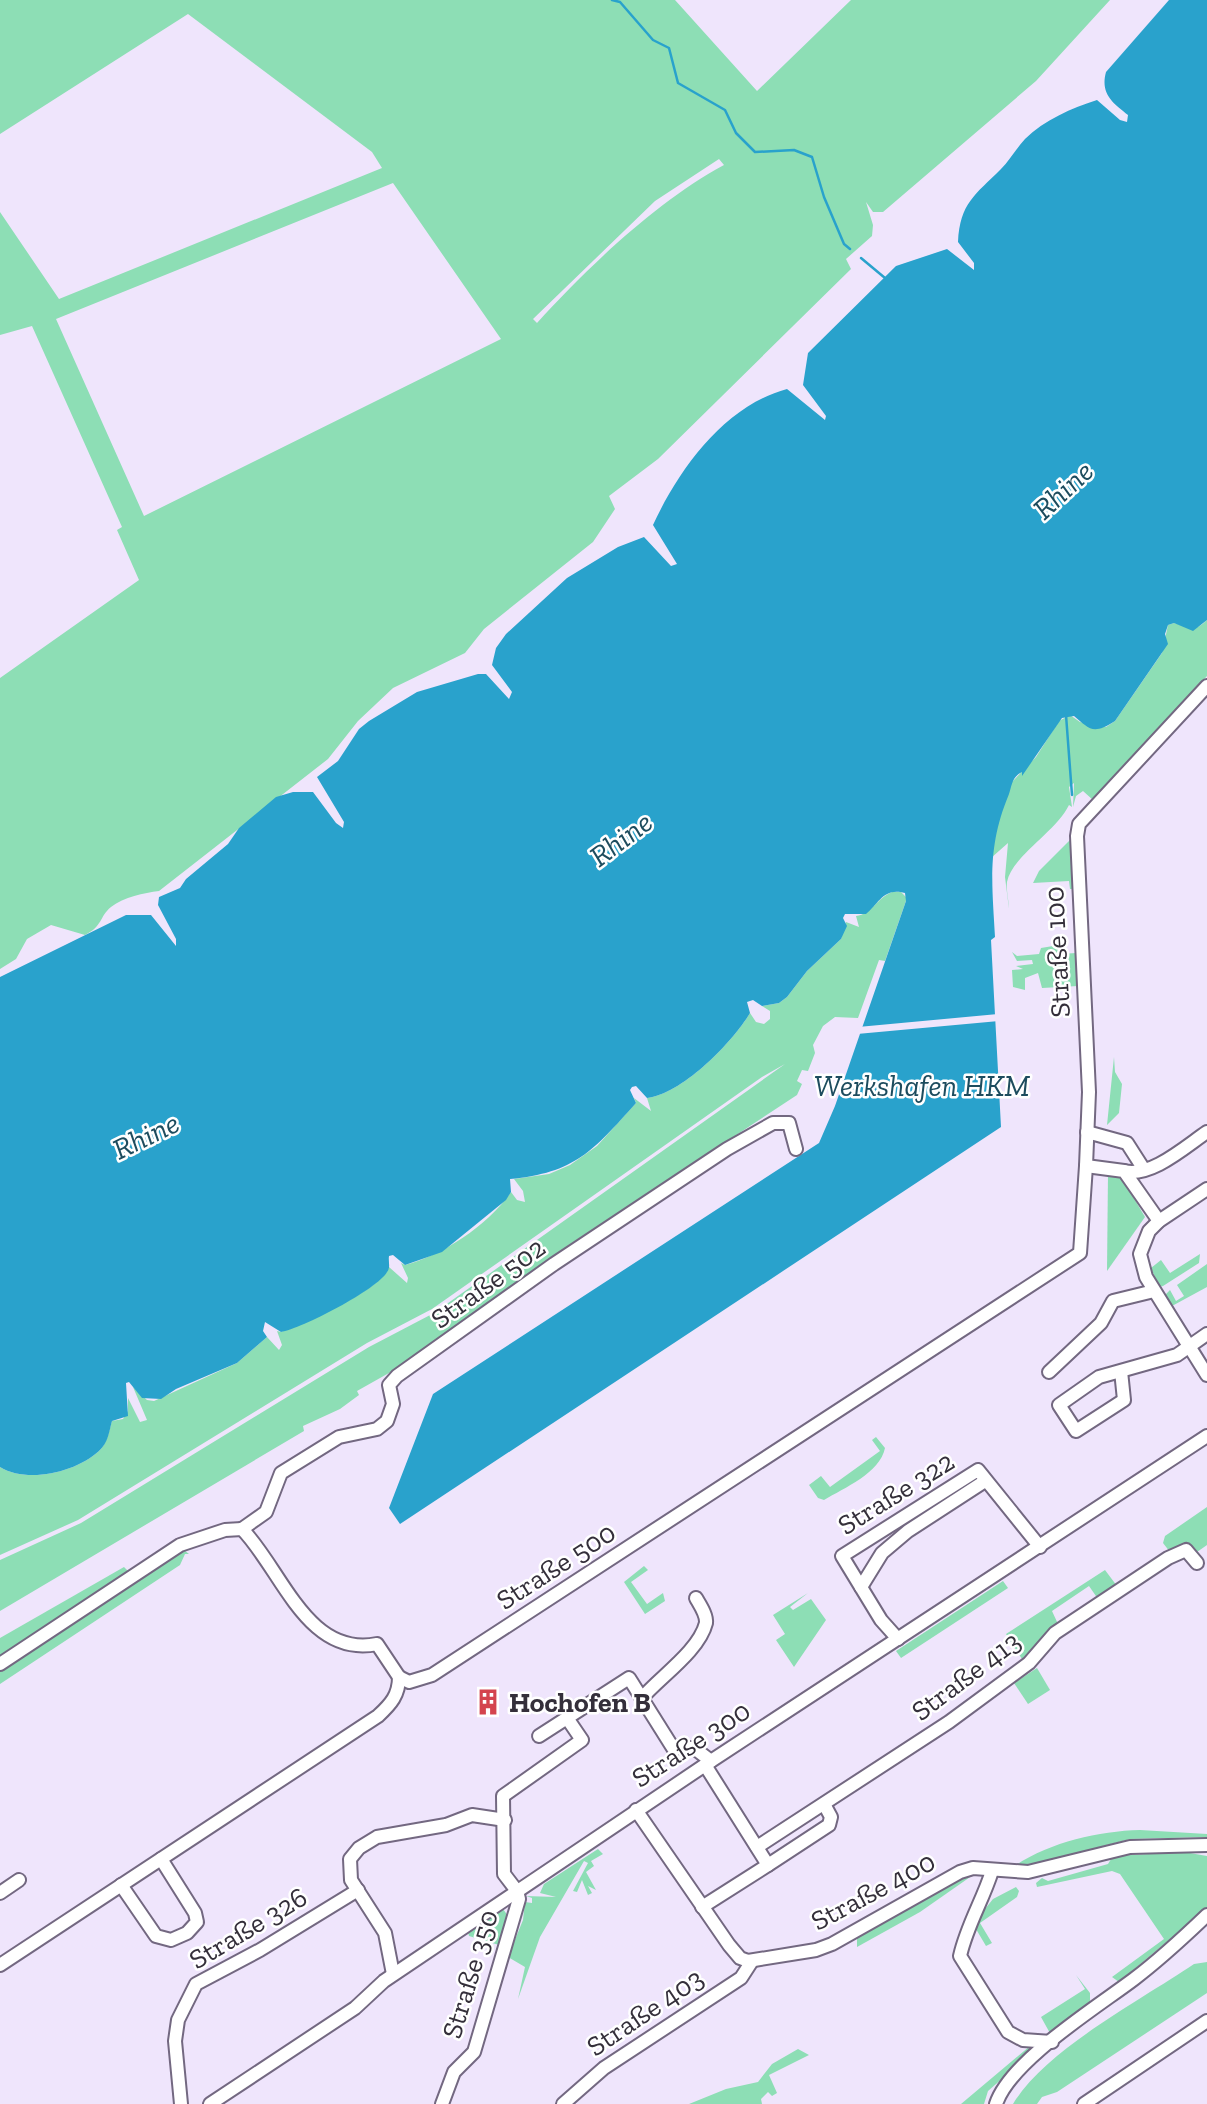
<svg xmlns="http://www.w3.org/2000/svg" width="1207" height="2104" font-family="'Zilla Slab',serif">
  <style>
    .green { fill: #8ddeb5; fill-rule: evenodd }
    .water { fill: #29a2cc }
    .pier { fill: #efe5fc }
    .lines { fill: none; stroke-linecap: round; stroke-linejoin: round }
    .stream { stroke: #29a2cc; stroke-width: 2.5 }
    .minor-casing { stroke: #736881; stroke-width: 16 }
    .minor { stroke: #fff; stroke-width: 12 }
    .labels { text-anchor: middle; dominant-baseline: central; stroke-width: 5; stroke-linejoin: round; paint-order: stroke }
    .street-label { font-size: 28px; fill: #342f3a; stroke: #fff }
    .poi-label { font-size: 28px; font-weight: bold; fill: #342f3a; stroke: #fff; text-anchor: start }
    .water-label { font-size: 30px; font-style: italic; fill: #1d4c5e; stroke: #fff }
  </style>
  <rect width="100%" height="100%" fill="#efe5fc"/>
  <g class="green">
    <path d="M0 0H675L757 91 851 0H1110L1036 81 883 212H873L866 202 873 225 872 236 846 259 851 269 658 459 609 496 615 509 593 542 484 629 465 653 393 688 358 721 328 759 159 891C144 893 124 897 111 907 99 917 103 926 85 935L51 925 27 939 16 959 0 969V678L139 580 117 530 122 527 32 326 0 335V212L59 299 382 168 372 152 188 14 0 134ZM719 159 724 165C657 201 588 267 537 323L533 319 655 201ZM393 183 501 339 144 516 56 319Z"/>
    <path d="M1207 620V676L1093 800 1083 791 1076 796 1073 807 1074 783 1069 787 1072 807 1069 805C1056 832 1012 856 1007 882 1006 891 1009 901 1009 909L1005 877 1008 843 991 858 998 820 1011 783 1036 757 1059 721 1070 715 1080 722 1106 727 1115 721 1162 653 1168 625 1174 623C1190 627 1194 633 1207 620Z"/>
    <path d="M1071 839 1074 889H1070L1069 881 1033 883 1039 871Z"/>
    <path d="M892 892H901L907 898 885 961 879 960 858 1018 835 1017 823 1026 813 1045 815 1053 808 1071 802 1070 797 1081 802 1084 797 1095 569 1245 412 1360 357 1391 359 1395 340 1409 303 1426 304 1431 0 1611V1560L81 1523 369 1347 434 1313 785 1064 762 1077 432 1309 367 1343 78 1520 0 1555V1467C28 1484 76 1472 99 1451 107 1444 109 1431 112 1421L123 1419 128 1411V1398L140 1422 147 1420 133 1387 147 1400 154 1401 237 1363 267 1337 279 1350 282 1345 277 1331 281 1332C305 1322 380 1291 389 1267L407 1283 408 1278 401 1263 405 1265C443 1255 488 1225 511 1192L517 1200 525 1202 523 1191 514 1179 549 1174 570 1165 597 1146 636 1103 634 1098 651 1111 647 1098C682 1094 732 1043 750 1013L756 1022 764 1024 770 1019V1011L762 1006 779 1003 787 997 807 971 841 939 846 922 859 927 856 916C872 914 877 898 892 892Z"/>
    <path d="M1059 945 1060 954 1076 953 1078 986 1042 988 1038 973 1025 978V990L1013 987 1012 970 1023 969 1016 966 1033 964 1032 960 1017 961 1012 952 1017 956 1039 954 1041 948Z"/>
    <path d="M1114 1057 1115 1072 1122 1084 1119 1113 1107 1125Z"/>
    <path d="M1108 1173 1122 1178 1145 1217 1107 1271Z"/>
    <path d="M1200 1254 1199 1263 1163 1286 1159 1287 1151 1268 1161 1260 1170 1273Z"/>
    <path d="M1207 1264V1287L1172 1306 1165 1295 1170 1290 1176 1301 1184 1296 1177 1285Z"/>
    <path d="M876 1437 885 1448C880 1473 844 1488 824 1500L818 1498 809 1485 821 1476 830 1487 880 1451 872 1440Z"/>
    <path d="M1207 1507V1545L1197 1552 1189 1545 1170 1552 1163 1543 1165 1536Z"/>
    <path d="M184 1550 189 1554H185L180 1565 0 1684V1671Z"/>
    <path d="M644 1566 648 1570 631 1582 647 1604 663 1593 665 1601 645 1614 624 1582Z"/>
    <path d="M124 1567 128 1571 0 1656V1638Z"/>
    <path d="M1105 1570 1117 1586 1098 1599 1089 1586 1052 1611 1058 1624 1022 1659 1006 1634Z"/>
    <path d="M1003 1581 1008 1588 901 1658 896 1651Z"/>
    <path d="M808 1593 790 1607 793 1610 811 1599 826 1620 794 1667 776 1640 785 1634 773 1615Z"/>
    <path d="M1037 1668 1050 1690 1028 1704 1014 1683Z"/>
    <path d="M1140 1830 1207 1834V1837L1130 1839 1038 1863 1016 1865C1051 1842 1099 1831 1140 1830Z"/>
    <path d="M598 1849 603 1854 591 1861 594 1866 586 1872 596 1890 588 1886 592 1893 588 1895 582 1880 577 1892 573 1891 588 1863 584 1861 540 1937 518 1999 525 1967 508 1957 523 1920 525 1902 532 1903V1898L526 1896 556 1897 540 1893 544 1884Z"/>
    <path d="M1184 1852 1207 1856V1908L1119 1982 1112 1977 1164 1939 1120 1874 1112 1871 1037 1887 1036 1883 1042 1878 1048 1881 1108 1864 1113 1856Z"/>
    <path d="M973 1875 920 1912 857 1947V1938L954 1881Z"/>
    <path d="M1016 1887 1019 1891 1017 1897 980 1923 992 1943 986 1946 973 1924 993 1899Z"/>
    <path d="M503 1909 508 1916 499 1945 469 1936 468 1932Z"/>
    <path d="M1207 1962V1993L1057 2092 1042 2097 1037 2104H1013C1045 2050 1141 2000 1194 1964Z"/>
    <path d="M1076 1975 1090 1993V2003L1051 2035 1041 2017 1085 1989Z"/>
    <path d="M1030 2046 1037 2048 988 2091 984 2104H961Z"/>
    <path d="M798 2049 809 2055 769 2075 777 2093 772 2096 768 2092 761 2099 762 2104H689L726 2089 758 2082 772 2064Z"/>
  </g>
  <path class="water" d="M1169 0H1207V620L1193 631 1174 623 1168 625 1165 634 1168 644 1115 721C1092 736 1089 728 1074 716L1062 718 1022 776V772C1012 777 1012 785 1009 794 987 847 992 882 995 937L991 940 1001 1127 400 1524 389 1508 433 1394 819 1143 835 1106 906 901 905 893C884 887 879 903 866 914H845L843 918 847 926 841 939 807 971 787 997 779 1003 762 1006 753 1000 747 1002 750 1013C732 1043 682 1094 647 1098L636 1086 632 1087 630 1090 636 1103C593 1151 575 1173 510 1179L511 1192 506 1200 442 1252 405 1265 393 1255 389 1256C388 1262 391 1267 387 1272 378 1289 301 1329 281 1332L265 1322 263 1331 267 1337 237 1363 176 1389 161 1399 142 1398 129 1382 126 1383 128 1416 112 1421C109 1432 108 1443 99 1451 76 1472 28 1484 0 1467V977L126 915H151L176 946V939L158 905 159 897 180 888 186 879 228 844 239 828 276 797 293 792H313L336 823 343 828 344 822 317 777 338 761 359 729 369 721 417 692 478 674H486L509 699 512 692 492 665 496 648 506 634 567 578 618 547 644 537 671 566 677 564 653 525C679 469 724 406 787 389L825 420 826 416 803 385 808 353 896 266 947 249 974 270V263L958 242C960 203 975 195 1001 169 1010 160 1016 149 1025 139 1044 120 1072 108 1097 100L1120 120 1127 122 1128 115C1113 103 1100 94 1106 72Z"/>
  <path class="pier" d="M998 1014 999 1021 857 1034 858 1027Z"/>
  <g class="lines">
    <g class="stream">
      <path d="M612 0 620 2 653 40 669 48 678 83 725 110 736 133 755 152 794 150 812 157 824 197 844 244 850 249"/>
      <path d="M861 258 885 278"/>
      <path d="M1066 715 1072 795"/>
    </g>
    <g class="minor-casing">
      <g id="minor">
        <path d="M1087 1132 1127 1143 1143 1168"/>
        <path d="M1124 1171C1151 1178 1186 1146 1207 1132"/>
        <path d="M1207 1189 1159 1221 1149 1231 1140 1254 1146 1277 1207 1375"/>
        <path d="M1159 1221 1124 1171 1086 1166 1089 1092 1077 836 1079 824 1207 686"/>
        <path d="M1121 1371 1124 1400 1076 1431 1059 1405 1099 1377 1177 1355 1207 1334"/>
        <path d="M1049 1372 1101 1323 1113 1301 1154 1291"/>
        <path d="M242 1529 266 1512 281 1473 339 1437 377 1429 387 1421 393 1404 389 1385 397 1376 554 1264 727 1149 773 1123H789L796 1149"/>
        <path d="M242 1529C282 1570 307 1658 377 1644L399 1677"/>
        <path d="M861 1587 882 1553 908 1531 985 1481"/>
        <path d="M898 1639 881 1620 842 1556 978 1470 1040 1547"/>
        <path d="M0 1664 180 1545 225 1530 242 1529"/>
        <path d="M399 1677 409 1682 432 1675 1080 1253 1086 1166"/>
        <path d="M642 1698C660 1677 699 1651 706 1623 707 1615 700 1605 696 1598"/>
        <path d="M539 1736 629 1678 673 1748H694L711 1761"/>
        <path d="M636 1810 729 1945 740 1958 748 1961 816 1950 832 1944 960 1872 973 1868 1028 1872 1130 1847 1207 1845"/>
        <path d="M757 1847 949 1722 1029 1663 1055 1633 1168 1558 1186 1550 1197 1563"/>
        <path d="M768 1865 829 1825 831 1817 824 1804"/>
        <path d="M992 1871C983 1900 967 1925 960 1956L1008 2032 1023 2040 1052 2042"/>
        <path d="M121 1885 156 1936 171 1940 187 1933 197 1922 195 1913 161 1859"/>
        <path d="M0 1893 19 1880"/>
        <path d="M702 1907 768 1865 705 1765"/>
        <path d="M0 1965 378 1716C391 1704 399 1695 399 1677"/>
        <path d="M393 1974 385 1933 351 1880 350 1859 359 1848 377 1837 446 1825 472 1815 505 1820"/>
        <path d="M181 2104 175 2041 178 2020 196 1984 260 1950 358 1890"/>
        <path d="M210 2104 355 2008 384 1981 711 1761 1207 1436"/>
        <path d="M442 2104 454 2072 474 2052 519 1899 517 1891 504 1874 503 1796 582 1740 567 1718"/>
        <path d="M563 2104 604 2068 741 1978 752 1961"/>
        <path d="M996 2104C1010 2061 1097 2007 1134 1979 1159 1960 1184 1937 1207 1915"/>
        <path d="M1084 2104 1207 2021"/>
      </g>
    </g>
    <use href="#minor" class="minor"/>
  </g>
  <defs>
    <g id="building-bare" transform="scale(2.1)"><path d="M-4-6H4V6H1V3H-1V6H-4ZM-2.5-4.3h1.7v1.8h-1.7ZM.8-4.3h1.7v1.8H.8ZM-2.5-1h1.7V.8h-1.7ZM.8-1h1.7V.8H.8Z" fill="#d4444e" stroke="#fff" stroke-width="2.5" paint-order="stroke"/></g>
  </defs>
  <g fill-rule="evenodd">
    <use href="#building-bare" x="488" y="1702"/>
  </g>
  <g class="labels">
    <g class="street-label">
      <text transform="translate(1057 952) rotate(-93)">Straße 100</text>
      <text transform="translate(488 1283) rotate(-36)">Straße 502</text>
      <text transform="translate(896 1493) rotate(-32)">Straße 322</text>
      <text transform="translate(556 1566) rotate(-33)">Straße 500</text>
      <text transform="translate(966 1676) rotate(-37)">Straße 413</text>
      <text transform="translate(691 1744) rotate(-33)">Straße 300</text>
      <text transform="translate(873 1891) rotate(-28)">Straße 400</text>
      <text transform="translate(248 1928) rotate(-31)">Straße 326</text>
      <text transform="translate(470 1974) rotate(-73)">Straße 350</text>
      <text transform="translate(645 2012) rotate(-34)">Straße 403</text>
    </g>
    <g class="poi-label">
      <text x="509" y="1702">Hochofen B</text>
    </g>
    <g class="water-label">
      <text transform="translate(1063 490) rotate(-43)">Rhine</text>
      <text transform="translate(621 839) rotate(-37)">Rhine</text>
      <text x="922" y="1086">Werkshafen HKM</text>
      <text transform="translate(146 1136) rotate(-26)">Rhine</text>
    </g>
  </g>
</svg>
